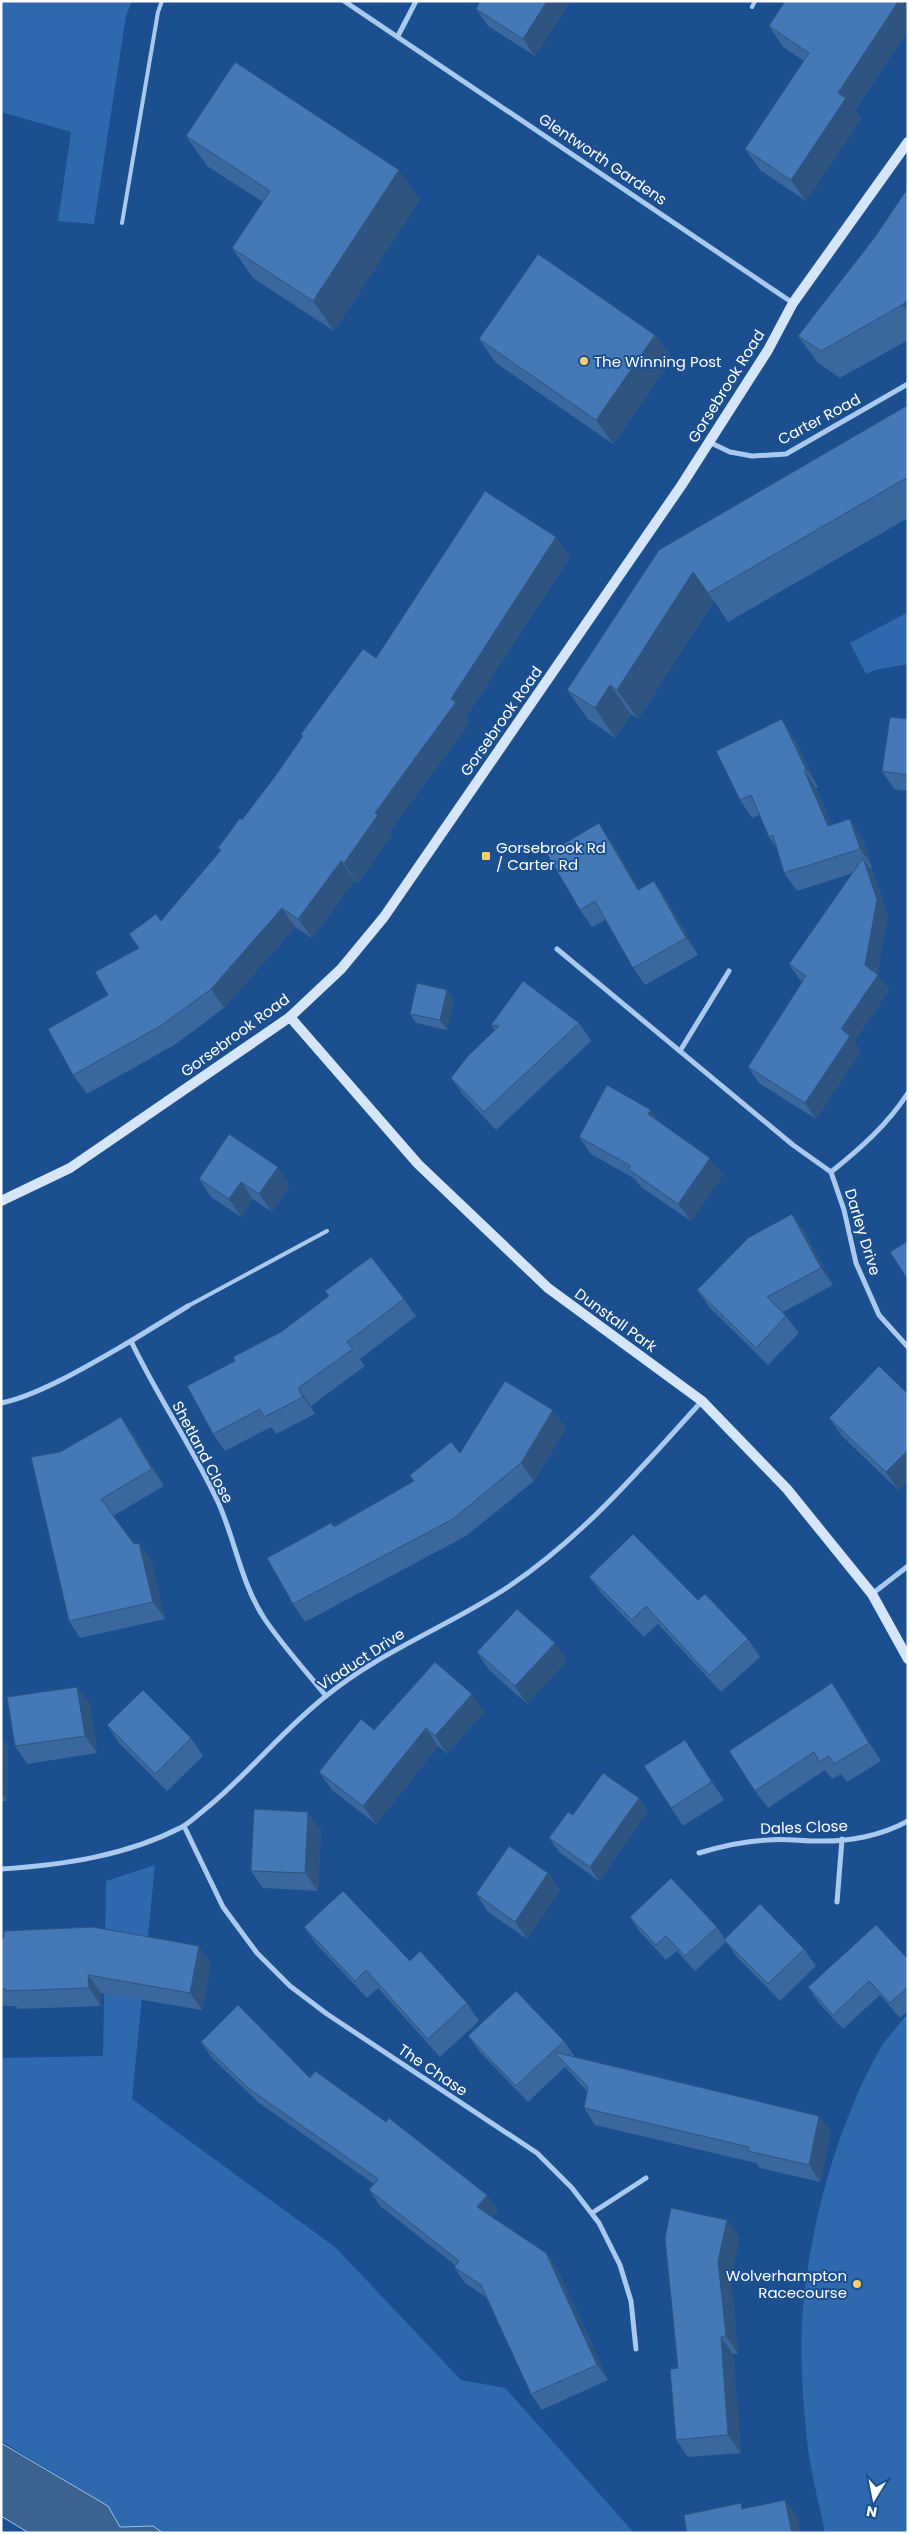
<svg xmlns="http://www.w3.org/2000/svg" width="909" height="2534" font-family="Poppins,sans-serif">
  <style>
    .green { fill: #2e69ad }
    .water { fill: #3c6290; stroke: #9cc4f0 }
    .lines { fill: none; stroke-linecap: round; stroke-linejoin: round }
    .lane { stroke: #a9c9ee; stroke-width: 4 }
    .street { stroke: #a9c9ee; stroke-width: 5 }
    .secondary { stroke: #d6e6fa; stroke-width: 10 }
    .wall { fill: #3a679d }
    .shaded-wall { fill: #305480 }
    .building { fill: #4478b7; stroke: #305480 }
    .poi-dot { fill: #ffd166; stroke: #1b4f8f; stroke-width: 2 }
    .labels { text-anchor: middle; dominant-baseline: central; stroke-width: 4; stroke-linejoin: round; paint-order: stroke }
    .street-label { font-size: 15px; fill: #fff; stroke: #1b4f8f }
    .poi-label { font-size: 15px; fill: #fff; stroke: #1b4f8f; text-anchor: start }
  </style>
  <rect width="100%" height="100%" fill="#1b4f8f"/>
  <g class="green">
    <path d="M1 1H132L126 16 94 224 58 221 71 132 1 112Z"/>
    <path d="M908 612V664L875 670 866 674 850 643Z"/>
    <path d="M155 1865 132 2099 335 2247 461 2380 505 2388 634 2533H163L153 2526 119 2527 108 2506 1 2441V2058L103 2056 106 1881Z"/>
    <path d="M908 2013V2533H825C819 2502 810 2471 807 2440 803 2402 800 2361 802 2323 807 2235 836 2126 880 2049 888 2036 899 2025 908 2013Z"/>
  </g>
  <path class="water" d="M1 2443 108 2506 120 2527 153 2526 163 2533H29L1 2516Z"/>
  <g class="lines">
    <g class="lane">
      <path d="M752 7 755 1"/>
      <path d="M122 223 158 12 162 1"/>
      <path d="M188 1306 327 1231"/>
    </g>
    <g class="street">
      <path d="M344 1 793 303"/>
      <path d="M398 36 416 1"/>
      <path d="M709 442 730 452 752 456 786 454 908 384"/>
      <path d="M557 949 793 1145 831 1172 844 1210 856 1263 879 1315 908 1347"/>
      <path d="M680 1051 729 971"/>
      <path d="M831 1172C861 1148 887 1125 908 1093"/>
      <path d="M131 1341 188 1306"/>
      <path d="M1 1403C39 1396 96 1361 131 1341 157 1396 192 1446 218 1502 235 1539 241 1583 264 1618 282 1645 305 1670 326 1696"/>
      <path d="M872 1594 908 1566"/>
      <path d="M184 1826 223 1907 257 1953 290 1986 327 2014 537 2153 572 2188 599 2223 620 2265 631 2301 636 2349"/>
      <path d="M699 1853C722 1846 744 1841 768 1840 784 1838 801 1841 818 1841 848 1842 881 1836 908 1821"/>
      <path d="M1 1869C63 1865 126 1856 182 1827 191 1822 200 1813 209 1806 250 1772 284 1729 326 1696 381 1651 449 1626 508 1587 583 1537 642 1467 702 1401"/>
      <path d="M837 1902 842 1839"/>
      <path d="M592 2213 646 2178"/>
    </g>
    <g class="secondary">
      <path d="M290 1017 418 1164 548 1288 702 1401 787 1489 872 1594 908 1659"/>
      <path d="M1 1201 70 1168 290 1017 341 969 384 917 681 486 768 350 793 303 908 142"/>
    </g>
  </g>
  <g class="wall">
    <path d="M571 1 535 56 488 26 476 9Z"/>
    <path d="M907 15 908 16V30L855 110 861 119 806 201 760 170 745 149 804 61 783 47 769 26Z"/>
    <path d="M186 136 420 200 334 331 253 278 232 248 263 202 207 166Z"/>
    <path d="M908 188V340L840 378 818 363 798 336 875 237Z"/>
    <path d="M655 335 672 359 613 444 496 363 479 339Z"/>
    <path d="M908 405V518L728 622 714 601 638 719 631 714 615 738 588 719 567 690Z"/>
    <path d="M570 557 466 717 470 722 390 831 392 835 358 883 355 880 312 938 295 927 224 1008 176 1044 87 1094 73 1075 139 948 161 921 220 851 218 848 242 820 276 775 302 737 301 734 376 658Z"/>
    <path d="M908 719V791L894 789 882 771Z"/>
    <path d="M794 737 818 787 816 788 832 825 862 837 872 867 870 868 874 874 888 916 877 974 889 990 854 1042 861 1051 816 1119 759 1083 748 1067 803 982 800 980 789 964 853 873 797 891 784 873 777 849 769 837 759 815 752 818 740 800Z"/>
    <path d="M611 841 639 889 666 898 698 955 645 985 633 968 605 920 592 927 580 910Z"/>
    <path d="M454 999 447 1030 416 1023 410 1014Z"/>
    <path d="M579 1023 591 1041 496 1130 463 1095 451 1078 495 1031 491 1025Z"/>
    <path d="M651 1110 659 1122 723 1175 691 1221 641 1187 635 1179 591 1154 579 1137Z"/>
    <path d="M199 1179 290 1185 272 1212 253 1199 241 1217 211 1197Z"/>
    <path d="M805 1232 833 1285 783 1312 786 1316 799 1333 768 1365 710 1308 697 1290Z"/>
    <path d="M404 1299 416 1316 360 1359 365 1366 311 1406 315 1414 276 1434 271 1427 225 1451 213 1434Z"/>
    <path d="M908 1394V1480L898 1490 842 1436 829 1418Z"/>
    <path d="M566 1428 534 1481 466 1536 305 1622 293 1604 331 1523 334 1526 414 1481 410 1475 460 1453Z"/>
    <path d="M133 1434 164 1486 113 1516 134 1544 139 1543 151 1560 165 1619 80 1638 69 1621 60 1452Z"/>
    <path d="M589 1577 698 1600 748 1639 760 1657 721 1692 658 1624 644 1637 602 1594Z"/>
    <path d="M477 1652 567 1660 527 1704 489 1670Z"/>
    <path d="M77 1687 90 1704 97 1753 27 1764 15 1746Z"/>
    <path d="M472 1694 484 1712 447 1754 438 1746 376 1824 332 1790 319 1772 374 1730Z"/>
    <path d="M844 1701 881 1761 847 1782 841 1774 832 1779 825 1770 768 1808 755 1791Z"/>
    <path d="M107 1725 191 1738 203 1756 167 1791 119 1743Z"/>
    <path d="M1 1738 8 1747 7 1801H1Z"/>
    <path d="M697 1758 724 1800 683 1826 671 1808Z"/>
    <path d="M639 1798 648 1811 599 1881 559 1852 549 1838 573 1815Z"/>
    <path d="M321 1830 318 1891 263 1888 251 1871Z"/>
    <path d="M548 1873 560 1890 527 1939 488 1912 476 1894Z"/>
    <path d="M630 1917 717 1927 725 1939 804 1949 816 1966 780 2001 737 1957 726 1942 695 1971 677 1951 666 1960 640 1932Z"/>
    <path d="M304 1927 410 1961 467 2003 479 2021 440 2057 378 1988 367 1998 317 1945Z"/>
    <path d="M1 1938 211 1963 202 2010 101 1993V2006L18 2009 16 2006H1Z"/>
    <path d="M908 1959V2011L900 2018 880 1995 843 2029 818 2002 808 1987Z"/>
    <path d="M468 2036 564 2041 575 2057 819 2116 831 2133 820 2182 760 2168 756 2163 595 2125 584 2108 587 2091 565 2067 528 2102 480 2052Z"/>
    <path d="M201 2042 310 2078 487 2195 498 2211 493 2218 546 2253 557 2268 608 2380 542 2410 531 2394 486 2297 465 2283 454 2267 455 2265 380 2206 369 2190 374 2184 259 2103 212 2058Z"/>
    <path d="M727 2220 739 2237 731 2279 738 2354H733L741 2453 688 2457 676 2440 678 2368Z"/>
  </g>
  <g class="shaded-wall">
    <path d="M547 1H571L535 56 523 39Z"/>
    <path d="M893 1H908V14L907 15 908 16V30L855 110 861 119 806 201 791 180 838 93Z"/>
    <path d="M399 170 420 200 334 331 313 301Z"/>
    <path d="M908 299V313L902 305Z"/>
    <path d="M655 335 672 359 613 444 596 420Z"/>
    <path d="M556 537 570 557 466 717 470 722 390 831 392 835 358 883 344 863 375 813 451 699Z"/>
    <path d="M693 572 714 601 638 719 617 690Z"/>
    <path d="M610 685 631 714 615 738 595 708Z"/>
    <path d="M782 719 794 737 818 787 806 769Z"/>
    <path d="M804 770 816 788 840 844 828 826Z"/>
    <path d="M850 819 862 837 872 867 860 849Z"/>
    <path d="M599 823 611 841 650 907 638 890Z"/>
    <path d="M863 858 874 874 888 916 877 977 878 975 889 990 854 1042 861 1051 816 1119 805 1103 841 1029 865 965Z"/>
    <path d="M341 861 355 880 312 938 298 919Z"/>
    <path d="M654 881 666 898 698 955 686 938Z"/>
    <path d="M282 908 295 927 224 1008 211 989Z"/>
    <path d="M447 990 454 999 447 1030 440 1020Z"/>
    <path d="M651 1110 663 1127 648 1114Z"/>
    <path d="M710 1158 723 1175 691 1221 678 1204Z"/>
    <path d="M278 1167 290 1185 272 1212 259 1194Z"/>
    <path d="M241 1182 253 1199 241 1217 229 1199Z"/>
    <path d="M792 1214 805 1232 833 1285 821 1268Z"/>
    <path d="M298 1388 311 1406 315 1414 303 1397Z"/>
    <path d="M553 1410 566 1428 534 1481 521 1463Z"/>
    <path d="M121 1417 133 1434 164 1486 152 1469Z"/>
    <path d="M908 1450V1480L898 1490 886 1472Z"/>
    <path d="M1 1514 2 1550 1 1549Z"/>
    <path d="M139 1543 151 1560 165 1619 153 1602Z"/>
    <path d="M555 1643 567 1660 527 1704 515 1686Z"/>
    <path d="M832 1683 844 1701 881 1761 869 1743Z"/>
    <path d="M77 1687 90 1704 97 1753 85 1736Z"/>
    <path d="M472 1694 484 1712 447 1754 435 1736Z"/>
    <path d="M426 1728 438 1746 376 1824 363 1806Z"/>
    <path d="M1 1738 8 1747 7 1801 1 1793Z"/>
    <path d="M685 1740 697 1758 724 1800 712 1782Z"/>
    <path d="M639 1798 648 1811 599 1881 590 1867Z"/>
    <path d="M308 1812 321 1830 318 1891 305 1873Z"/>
    <path d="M548 1873 560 1890 527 1939 515 1922Z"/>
    <path d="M199 1946 211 1963 202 2010 190 1993Z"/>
    <path d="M88 1975 101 1993V2006L89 1988Z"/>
    <path d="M819 2116 831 2133 820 2182 809 2165Z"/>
    <path d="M487 2195 498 2211 489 2223 477 2207Z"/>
    <path d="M727 2220 739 2237 731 2279 738 2354 726 2336 718 2261Z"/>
    <path d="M546 2253 557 2268 608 2380 597 2365Z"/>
    <path d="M721 2337 733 2354 741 2453 728 2435Z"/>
    <path d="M785 2500 798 2517 801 2533H792Z"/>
  </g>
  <g class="building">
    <path d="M480 1H547L523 39 476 9Z"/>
    <path d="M785 1H896L898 2 838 93 846 98 791 180 745 149 809 53 769 26Z"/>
    <path d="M235 62 399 170 313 301 232 248 270 191 186 136Z"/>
    <path d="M908 188V299L902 305 821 351 798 336 875 237Z"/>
    <path d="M538 254 655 335 596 420 479 339Z"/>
    <path d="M908 405V477L708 593 693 572 617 690 610 685 595 708 567 690 659 550Z"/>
    <path d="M485 491 556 537 451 699 456 702 375 813 378 815 344 863 341 861 298 919 282 908 211 989 162 1025 73 1075 48 1029 108 995 95 972 139 948 129 934 156 914 161 921 221 850 218 848 240 818 242 820 276 775 303 736 301 734 363 649 376 658Z"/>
    <path d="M890 717 908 719V775L882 771Z"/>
    <path d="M782 719 806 769 804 770 828 826 850 819 860 849 784 873 773 835 769 837 751 795 740 800 716 751Z"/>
    <path d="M599 823 638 890 654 881 686 938 633 968 595 901 580 910 547 854Z"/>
    <path d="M863 858 877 900 865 965 878 975 841 1029 850 1036 805 1103 748 1067 806 976 789 964Z"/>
    <path d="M523 981 579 1023 484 1112 451 1078 467 1057 499 1026 491 1025Z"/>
    <path d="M417 983 447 990 440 1020 410 1014Z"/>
    <path d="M607 1085 651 1110 648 1114 710 1158 678 1204 628 1169 631 1166 579 1137Z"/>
    <path d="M229 1134 278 1167 259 1194 241 1182 229 1199 199 1179Z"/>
    <path d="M792 1214 821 1268 767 1297 786 1316 756 1348 697 1290 748 1238Z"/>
    <path d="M908 1241V1280L890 1252Z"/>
    <path d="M371 1257 404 1299 347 1342 353 1349 298 1388 303 1397 264 1417 260 1409 213 1434 187 1386 235 1361 233 1357 281 1332 329 1296 325 1291Z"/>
    <path d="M879 1366 908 1394V1450L886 1472 829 1418Z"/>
    <path d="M505 1381 553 1410 521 1463 453 1519 293 1604 267 1558 331 1523 334 1527 414 1481 410 1475 451 1442 460 1453Z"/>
    <path d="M121 1417 152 1469 101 1499 134 1544 139 1543 153 1602 69 1621 31 1457 60 1452Z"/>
    <path d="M633 1534 698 1600 705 1594 748 1639 709 1675 646 1606 632 1620 589 1577Z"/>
    <path d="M517 1609 555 1643 515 1686 477 1652Z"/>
    <path d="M435 1662 472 1694 435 1736 426 1728 363 1806 319 1772 361 1719 374 1730Z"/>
    <path d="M832 1683 869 1743 834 1764 829 1756 819 1762 814 1752 755 1791 729 1751Z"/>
    <path d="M77 1687 85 1736 15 1746 7 1697Z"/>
    <path d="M143 1690 191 1738 155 1774 107 1725Z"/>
    <path d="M685 1740 712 1782 671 1808 644 1766Z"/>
    <path d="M603 1773 639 1798 590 1867 549 1838 568 1812 573 1815Z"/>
    <path d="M254 1809 308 1812 305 1873 251 1871Z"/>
    <path d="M509 1846 548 1873 515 1922 476 1894Z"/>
    <path d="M671 1878 717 1927 685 1956 666 1936 656 1945 630 1917Z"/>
    <path d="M343 1891 410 1961 420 1951 467 2003 428 2039 366 1970 355 1981 304 1927Z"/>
    <path d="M760 1904 804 1949 768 1984 724 1940Z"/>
    <path d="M876 1925 908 1959V1987L890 2003 869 1981 833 2015 808 1987Z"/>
    <path d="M93 1927 199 1946 190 1993 88 1975 89 1988 6 1991V1989H1V1938H4V1931Z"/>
    <path d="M516 1991 564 2041 516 2086 468 2036Z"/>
    <path d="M238 2005 310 2078 315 2071 386 2122 389 2118 487 2195 477 2207 546 2253 597 2365 531 2394 481 2285 454 2267 459 2261 369 2190 378 2179 248 2088 201 2042Z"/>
    <path d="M554 2052 819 2116 809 2165 748 2151 749 2147 584 2108 588 2087Z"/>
    <path d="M671 2208 727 2220 718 2261 726 2336 721 2337 728 2435 676 2440 670 2369 678 2368 665 2238Z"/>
    <path d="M785 2500 792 2533H687L684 2515 741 2503 742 2509Z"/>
  </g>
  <g class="poi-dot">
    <circle cx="584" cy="361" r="5"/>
    <rect x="481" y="851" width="10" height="10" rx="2.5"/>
    <circle cx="857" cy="2284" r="5"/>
  </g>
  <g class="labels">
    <g class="street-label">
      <text transform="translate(603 159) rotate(34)">Glentworth Gardens</text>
      <text transform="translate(726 386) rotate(-58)">Gorsebrook Road</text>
      <text transform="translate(819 419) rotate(-28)">Carter Road</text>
      <text transform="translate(501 721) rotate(-55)">Gorsebrook Road</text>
      <text transform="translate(235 1035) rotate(-36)">Gorsebrook Road</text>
      <text transform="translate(863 1232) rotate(73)">Darley Drive</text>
      <text transform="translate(616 1320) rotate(36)">Dunstall Park</text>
      <text transform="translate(203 1452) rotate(62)">Shetland Close</text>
      <text transform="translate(361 1659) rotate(-33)">Viaduct Drive</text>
      <text transform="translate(804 1827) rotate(-2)">Dales Close</text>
      <text transform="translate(433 2070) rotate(34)">The Chase</text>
    </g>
    <g class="poi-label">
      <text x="594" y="361">The Winning Post</text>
      <text x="496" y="847">Gorsebrook Rd<tspan x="496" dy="17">/ Carter Rd</tspan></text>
      <text x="847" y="2275" text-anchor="end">Wolverhampton<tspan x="847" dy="17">Racecourse</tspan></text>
    </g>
  </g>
  <rect width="909" height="2534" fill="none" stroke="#ffffff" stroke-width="5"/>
  <g transform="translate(874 2499) rotate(190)" stroke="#1b4f8f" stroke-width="4" paint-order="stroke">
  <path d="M0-4L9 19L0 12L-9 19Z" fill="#ffffff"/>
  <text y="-8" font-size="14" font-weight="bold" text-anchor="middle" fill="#ffffff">N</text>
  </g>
</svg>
